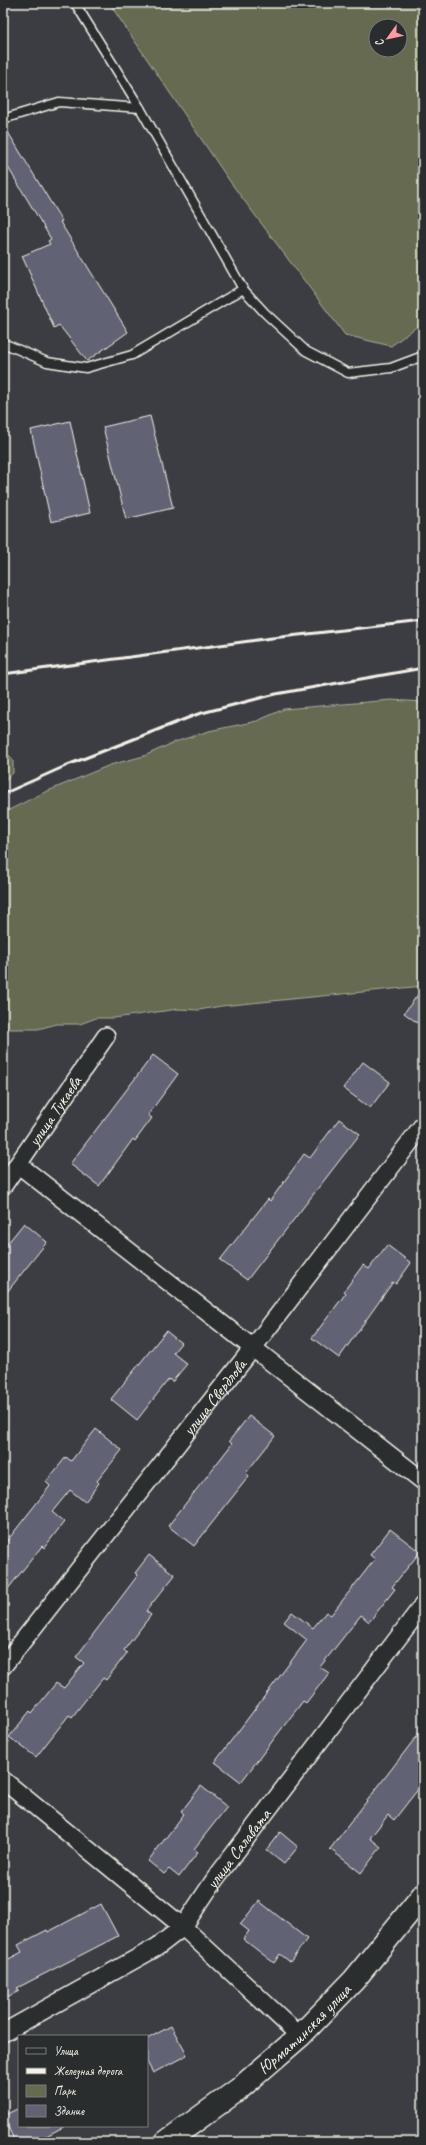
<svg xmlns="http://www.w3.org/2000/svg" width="426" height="2145" font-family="Caveat,sans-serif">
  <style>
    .green { fill: #656b51; stroke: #acae9c; fill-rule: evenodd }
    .building { fill: #626274; stroke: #f4f1e8 }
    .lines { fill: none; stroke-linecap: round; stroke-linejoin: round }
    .lane-casing { stroke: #f4f1e8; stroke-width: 11 }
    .street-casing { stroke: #f4f1e8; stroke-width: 20 }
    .secondary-casing { stroke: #f4f1e8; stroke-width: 25 }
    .lane { stroke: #2a2d2e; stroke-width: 8 }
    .street { stroke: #2a2d2e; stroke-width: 17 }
    .secondary { stroke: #2a2d2e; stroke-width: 22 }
    .rail { stroke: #f4f1e8; stroke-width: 3 }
    .labels { text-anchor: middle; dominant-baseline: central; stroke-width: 3; stroke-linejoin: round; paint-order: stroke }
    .street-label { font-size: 17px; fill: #f4f1e8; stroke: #2a2d2e }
  </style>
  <rect width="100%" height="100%" fill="#3b3d43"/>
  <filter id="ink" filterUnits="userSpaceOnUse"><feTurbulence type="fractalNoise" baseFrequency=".025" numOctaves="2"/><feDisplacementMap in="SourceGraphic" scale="8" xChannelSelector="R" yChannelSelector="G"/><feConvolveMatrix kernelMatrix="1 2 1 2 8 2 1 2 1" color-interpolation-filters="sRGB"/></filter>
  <g filter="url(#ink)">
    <g class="green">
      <path d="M109 3H423V322L391 346 345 335 231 183ZM376 26H400V50H376Z"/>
      <path d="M391 700 423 702V986L221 1006 199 1010 178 1009 114 1018H96L80 1024H57L38 1029H3V813L43 793 110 765 144 756 175 742 209 731 257 721 284 709Z"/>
      <path d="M3 755 10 756 13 761V773L3 783Z"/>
    </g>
    <g class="building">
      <path d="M3 124 62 221 60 222 128 332 87 361 59 325 54 328 22 256 50 244 48 241 51 239 3 159Z"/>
      <path d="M150 416 173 508 126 519 103 427Z"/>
      <path d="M70 421 90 513 51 522 31 430Z"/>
      <path d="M423 988V1027L404 1013Z"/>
      <path d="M153 1055 178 1074 148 1115 152 1118 135 1141 133 1139 99 1186 70 1164Z"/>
      <path d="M363 1062 390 1082 370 1108 343 1088Z"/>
      <path d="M339 1119 360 1134 247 1280 220 1260 268 1199 270 1201 304 1154 310 1158Z"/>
      <path d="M24 1223 47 1242 3 1297V1249Z"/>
      <path d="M387 1245 411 1263 396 1284 393 1282 339 1358 312 1338 346 1293 344 1291 363 1265 369 1269Z"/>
      <path d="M166 1331 181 1343 173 1353 187 1364 172 1382 169 1379 137 1420 111 1399Z"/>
      <path d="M249 1416 275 1436 246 1473 249 1476 194 1546 168 1526 232 1444 229 1441Z"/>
      <path d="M96 1429 122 1450 97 1481 99 1483 85 1502 70 1490 52 1512 64 1522 44 1548 42 1546 3 1595V1546L50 1486 46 1482 66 1457 71 1461Z"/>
      <path d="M390 1529 420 1552 392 1587 395 1589 369 1622 361 1615 320 1667 329 1673 306 1703 303 1701 241 1782 215 1762 307 1640 284 1622 292 1612 313 1628 326 1612 331 1615 375 1559 370 1555Z"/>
      <path d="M149 1555 175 1575 146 1611 151 1615 124 1650 127 1653 106 1680 103 1678 72 1717 69 1715 36 1757 9 1737 30 1711 32 1713 56 1683 64 1688 84 1663 76 1657 138 1575 135 1573Z"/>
      <path d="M423 1728V1783L394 1820 388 1815 370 1838 381 1847 361 1873 330 1849Z"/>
      <path d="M201 1786 227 1807 194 1849 198 1852 179 1877 169 1869 164 1874 148 1861 184 1814 181 1812Z"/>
      <path d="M280 1832 298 1847 284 1864 266 1850Z"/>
      <path d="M259 1901 307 1939 290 1962 280 1954 274 1963 243 1939 249 1931 240 1924Z"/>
      <path d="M101 1904 118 1936 17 1988 19 1991 3 1999V1962L22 1952 18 1945 47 1930 48 1932Z"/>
      <path d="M171 2026 187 2055 153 2073 147 2062V2039Z"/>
      <path d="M19 2108V2126H65L35 2142H15L3 2116Z"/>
    </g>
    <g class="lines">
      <g class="lane-casing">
        <g id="lane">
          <path d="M75 3 140 108 243 289 265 313 306 351 348 373 391 368 423 356"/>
          <path d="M3 119 59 102 140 108"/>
          <path d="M3 343 47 362 86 368 132 355 243 289"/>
        </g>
      </g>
      <g class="street-casing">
        <g id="street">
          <path d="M19 1165 423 1481"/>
          <path id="s1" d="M3 1186 106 1036"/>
          <path id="s2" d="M3 1666 252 1349 423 1125"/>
          <path d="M3 1780 183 1927 300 2036"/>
          <path id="s3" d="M3 2033 157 1947 183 1927 215 1879 423 1605"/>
        </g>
      </g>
      <g class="secondary-casing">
        <g id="secondary">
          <path id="s4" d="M166 2142 239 2089 300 2036 354 1980 423 1895"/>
        </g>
      </g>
      <use href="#lane" class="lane"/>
      <use href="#street" class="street"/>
      <use href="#secondary" class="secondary"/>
      <g class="rail">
        <path d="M3 674 272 638 423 621"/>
        <path d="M3 794 70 764 198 714 276 694 423 668"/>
      </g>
    </g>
  </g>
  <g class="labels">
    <g class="street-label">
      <text stroke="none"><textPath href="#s1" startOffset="91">улица Тукаева</textPath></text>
      <text stroke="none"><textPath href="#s2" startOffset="342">улица Свердлова</textPath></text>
      <text stroke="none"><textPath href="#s3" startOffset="305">улица Салавата</textPath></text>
      <text stroke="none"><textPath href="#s4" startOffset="179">Юрматинская улица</textPath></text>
    </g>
  </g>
  <rect width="426" height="2145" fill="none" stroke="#2a2d2e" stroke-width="16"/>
  <rect x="8" y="8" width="410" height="2129" fill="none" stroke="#f4f1e8" stroke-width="1.5" filter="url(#ink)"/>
  <rect x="18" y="2035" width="130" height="92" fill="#2a2d2e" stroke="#7b7b78"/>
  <rect x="26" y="2048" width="20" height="6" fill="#2a2d2e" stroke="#7b7b78"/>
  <text x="54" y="2055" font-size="12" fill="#f4f1e8">Улица</text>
  <rect x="26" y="2068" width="20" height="6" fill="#f4f1e8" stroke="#7b7b78"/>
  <text x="54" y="2075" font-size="12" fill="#f4f1e8">Железная дорога</text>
  <rect x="26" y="2085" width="20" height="12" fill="#656b51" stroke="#7b7b78"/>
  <text x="54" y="2095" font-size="12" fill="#f4f1e8">Парк</text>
  <rect x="26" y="2105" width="20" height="12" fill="#626274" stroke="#7b7b78"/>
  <text x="54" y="2115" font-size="12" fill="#f4f1e8">Здание</text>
  <g transform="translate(388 38) rotate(237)"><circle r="19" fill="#2a2d2e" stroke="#7b7b78"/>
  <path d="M0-3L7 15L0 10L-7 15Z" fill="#ff9aa2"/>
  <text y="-6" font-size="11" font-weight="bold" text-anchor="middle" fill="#f4f1e8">С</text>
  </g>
</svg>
